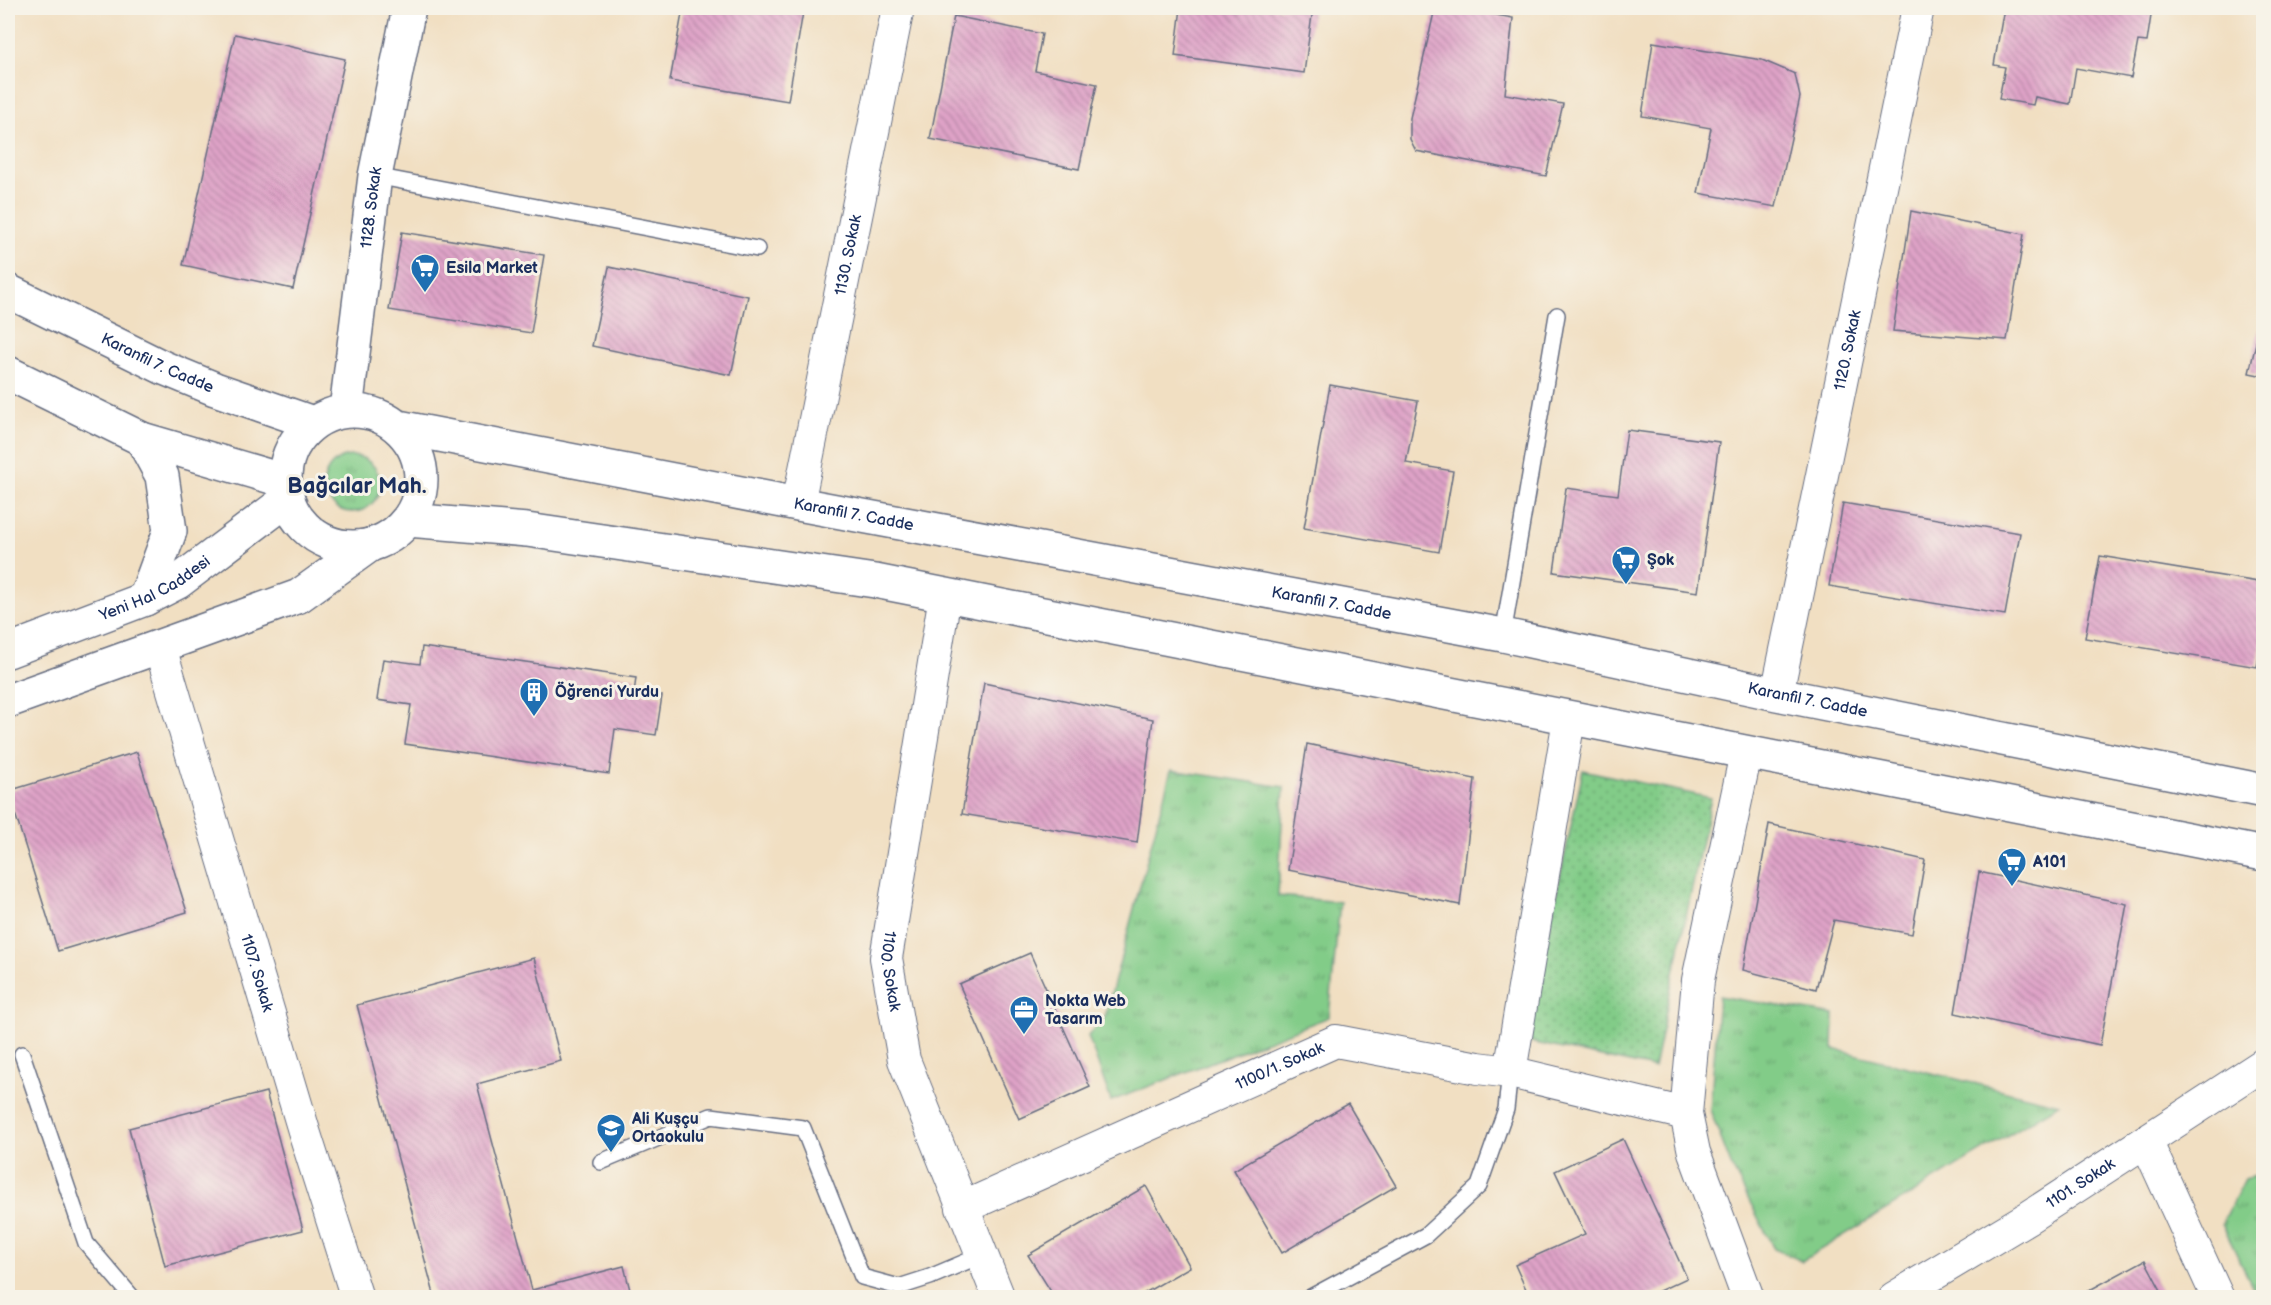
<svg xmlns="http://www.w3.org/2000/svg" width="2271" height="1305" font-family="'Balsamiq Sans',sans-serif">
  <style>
    .grass { fill: url(#grass-tufts); stroke: #4e7e73; stroke-width: 1.5 }
    .park { fill: url(#park-dots); stroke: #4e7e73; stroke-width: 1.5 }
    .building { fill: url(#building-back-hatch) }
    .lines { fill: none; stroke-linecap: round; stroke-linejoin: round }
    .lane-casing { stroke: #666d81; stroke-width: 18 }
    .street-casing { stroke: #666d81; stroke-width: 34 }
    .secondary-casing { stroke: #666d81; stroke-width: 36 }
    .lane { stroke: #fff; stroke-width: 15 }
    .street { stroke: #fff; stroke-width: 32 }
    .secondary { stroke: #fff; stroke-width: 33 }
    .labels { text-anchor: middle; dominant-baseline: central; stroke-width: 6; stroke-linejoin: round; paint-order: stroke }
    .street-label { font-size: 16px; fill: #1b2f5e; stroke: #f7f3e8 }
    .poi-label { font-size: 16px; font-weight: bold; fill: #1b2f5e; stroke: #f7f3e8; text-anchor: start }
    .district-label { font-size: 22px; font-weight: bold; fill: #1b2f5e; stroke: #f7f3e8 }
  </style>
  <defs>
    <pattern id="grass-tufts" width="24" height="20" patternUnits="userSpaceOnUse" patternTransform="scale(1.5)"><rect width="24" height="20" fill="#82cc88"/><path d="M3 7l-1-3M5 7V3M7 7l1-3M15 17l-1-3M17 17v-4M19 17l1-3" fill="none" stroke="#6aa672"/></pattern>
    <pattern id="park-dots" width="8" height="8" patternUnits="userSpaceOnUse" patternTransform="scale(1.5)"><rect width="8" height="8" fill="#82cc88"/><path d="M2 2h.1M6 6h.1" fill="none" stroke="#6aa672" stroke-width="1.8" stroke-linecap="round"/></pattern>
    <pattern id="building-back-hatch" width="6" height="6" patternUnits="userSpaceOnUse" patternTransform="scale(1.5)"><rect width="6" height="6" fill="#dfa3c7"/><path d="M-1 5l2 2M0 0l6 6M5-1l2 2" fill="none" stroke="#b485a5"/></pattern>
  </defs>
  <rect width="100%" height="100%" fill="#f7f3e8"/>
  <filter id="ink" filterUnits="userSpaceOnUse"><feTurbulence type="fractalNoise" baseFrequency=".0167" numOctaves="2"/><feDisplacementMap in="SourceGraphic" scale="12" xChannelSelector="R" yChannelSelector="G"/><feConvolveMatrix kernelMatrix="1 2 1 2 8 2 1 2 1" color-interpolation-filters="sRGB"/></filter>
  <filter id="wash" filterUnits="userSpaceOnUse"><feTurbulence type="fractalNoise" baseFrequency=".008" numOctaves="4" result="noise"/><feDisplacementMap in="SourceGraphic" scale="24" xChannelSelector="R" yChannelSelector="G"/><feGaussianBlur stdDeviation="1.35" result="paint"/><feColorMatrix in="noise" values="0 0 0 0 0 0 0 0 0 0 0 0 0 0 0 0 0 1.4 0 .05"/><feComposite in="paint" operator="in"/></filter>
  <g filter="url(#wash)">
    <rect width="100%" height="100%" fill="#f1dfc2"/>
    <g class="grass">
      <circle cx="352" cy="484" r="28"/>
      <path d="M1171 770 1284 787 1278 896 1340 902 1329 1017 1111 1101 1088 1036 1105 1017Z"/>
      <path d="M1719 996 1834 1015 1833 1049 2059 1104 1802 1261 1774 1249 1731 1165 1710 1110Z"/>
      <path d="M2263 1174 2264 1297 2258 1298 2222 1224 2245 1179Z"/>
    </g>
    <path class="park" d="M1583 770 1711 798 1654 1068 1525 1041Z"/>
    <g id="blocks">
      <g class="building">
        <path d="M683 8H777L803 12 788 101 670 81Z"/>
        <path d="M1181 8H1313L1304 73 1175 56Z"/>
        <path d="M1435 8H1458L1513 18 1505 94 1563 104 1546 176 1416 151 1410 139V118Z"/>
        <path d="M2004 8H2143L2152 9 2147 42 2138 41 2131 78 2076 68 2070 104 2035 97 2033 105 1999 99 2005 67 1994 65Z"/>
        <path d="M954 16 1042 34 1035 71 1097 84 1079 169 930 139Z"/>
        <path d="M235 34 345 59 293 289 183 265Z"/>
        <path d="M1653 42 1762 60 1795 74 1800 97 1776 207 1698 193 1711 128 1642 116Z"/>
        <path d="M1911 211 2024 234 2007 340 1893 331Z"/>
        <path d="M402 232 544 255 531 333 389 310Z"/>
        <path d="M609 267 748 296 731 375 592 346Z"/>
        <path d="M2263 313 2264 314V376L2249 373Z"/>
        <path d="M1330 385 1418 401 1406 463 1453 471 1439 552 1304 528Z"/>
        <path d="M1627 430 1719 442 1698 592 1554 572 1566 488 1618 495Z"/>
        <path d="M1843 503 2020 533 2005 615 1829 586Z"/>
        <path d="M2100 556 2264 583V631L2257 667 2085 638Z"/>
        <path d="M422 647 636 678 634 693 662 696 656 735 615 729 609 774 405 744 411 705 377 700 383 659 420 664Z"/>
        <path d="M984 683 1153 719 1137 843 962 814Z"/>
        <path d="M1307 744 1475 779 1460 905 1288 870Z"/>
        <path d="M137 752 187 912 58 951 8 791Z"/>
        <path d="M1769 824 1925 860 1912 934 1834 920 1816 989 1743 970Z"/>
        <path d="M1979 872 2127 904 2100 1045 1955 1013Z"/>
        <path d="M1030 953 1090 1087 1019 1119 959 984Z"/>
        <path d="M534 958 561 1061 477 1084 532 1290 624 1266 632 1298H435L357 1005Z"/>
        <path d="M266 1092 303 1230 165 1266 129 1128Z"/>
        <path d="M1348 1104 1396 1186 1282 1253 1234 1170Z"/>
        <path d="M1623 1139 1687 1278 1644 1298H1530L1515 1265 1585 1234 1555 1171Z"/>
        <path d="M1146 1186 1190 1267 1136 1298H1055L1028 1255Z"/>
        <path d="M2145 1260 2165 1298H2075Z"/>
      </g>
    </g>
  </g>
  <g filter="url(#ink)">
    <use href="#blocks" fill-opacity="0" stroke="#666d81" stroke-width="1.5"/>
    <g class="lines">
      <g class="lane-casing">
        <g id="lane">
          <path d="M375 176 757 249"/>
          <path d="M1503 635 1557 315"/>
          <path d="M22 1054 86 1243 133 1298"/>
          <path d="M601 1162 711 1116 803 1128 862 1277 899 1287 930 1277 982 1255"/>
          <path d="M1309 1298 1426 1235 1479 1186 1506 1109 1510 1072"/>
        </g>
      </g>
      <g class="street-casing">
        <g id="street">
          <path id="s1" d="M798 504 898 8"/>
          <path id="s2" d="M945 595 886 958 904 1060 999 1298"/>
          <path id="s3" d="M160 647 304 1131 357 1298"/>
          <path id="s4" d="M1777 694 1918 8"/>
          <path d="M1746 753 1698 980 1686 1114 1694 1152 1748 1298"/>
          <path d="M1510 1072 1569 719"/>
          <path d="M2146 1141 2218 1298"/>
          <path id="s5" d="M962 1208 1336 1041 1478 1068 1510 1072 1686 1114"/>
          <path id="s6" d="M1894 1298 2029 1217 2264 1064"/>
        </g>
      </g>
      <g class="secondary-casing">
        <g id="secondary">
          <path id="s7" d="M8 291 164 368 215 389 313 423"/>
          <path d="M8 373 142 439 285 481"/>
          <path id="s8" d="M346 410 375 176 409 8"/>
          <circle cx="353" cy="479" r="68"/>
          <path id="s9" d="M398 427 798 504 1503 635 1777 694 2264 791"/>
          <path d="M142 439 162 476 170 531 145 599"/>
          <path d="M408 520 527 530 875 581 2264 854"/>
          <path id="s10" d="M8 651 145 599 178 582 288 499"/>
          <path d="M8 701 299 596 370 545"/>
        </g>
      </g>
      <use href="#lane" class="lane"/>
      <use href="#street" class="street"/>
      <use href="#secondary" class="secondary"/>
    </g>
  </g>
  <defs>
    <g id="supermarket-pin" transform="scale(1.5)"><path d="M0 17L-7.5 6A9.5 9.5 0 1 1 7.5 6Z" fill="#1f6fb2" stroke="#f7f3e8"/><path d="M-6-5.5h2.5l.6 2H6L4.5 2H-2.5L-4.4-4H-6ZM-1.5 3.2a1.3 1.3 0 1 0 .1 0ZM3 3.2a1.3 1.3 0 1 0 .1 0Z" fill="#fff"/></g>
    <g id="building-pin" transform="scale(1.5)"><path d="M0 17L-7.5 6A9.5 9.5 0 1 1 7.5 6Z" fill="#1f6fb2" stroke="#f7f3e8"/><path d="M-4-6H4V6H1V3H-1V6H-4ZM-2.5-4.3h1.7v1.8h-1.7ZM.8-4.3h1.7v1.8H.8ZM-2.5-1h1.7V.8h-1.7ZM.8-1h1.7V.8H.8Z" fill="#fff"/></g>
    <g id="office-pin" transform="scale(1.5)"><path d="M0 17L-7.5 6A9.5 9.5 0 1 1 7.5 6Z" fill="#1f6fb2" stroke="#f7f3e8"/><path d="M-6-3h4V-5.5h4V-3h4V5H-6ZM-1-4.5V-3h2v-1.5ZM-6 0V1H6V0Z" fill="#fff"/></g>
    <g id="school-pin" transform="scale(1.5)"><path d="M0 17L-7.5 6A9.5 9.5 0 1 1 7.5 6Z" fill="#1f6fb2" stroke="#f7f3e8"/><path d="M0-5L7-2L0 1L-7-2ZM-4 1L0 2.5L4 1V4Q0 6-4 4Z" fill="#fff"/></g>
  </defs>
  <g fill-rule="evenodd">
    <use href="#supermarket-pin" x="425" y="268"/>
    <use href="#supermarket-pin" x="1626" y="560"/>
    <use href="#building-pin" x="534" y="692"/>
    <use href="#supermarket-pin" x="2012" y="862"/>
    <use href="#office-pin" x="1024" y="1010"/>
    <use href="#school-pin" x="611" y="1128"/>
  </g>
  <g class="labels">
    <g class="street-label">
      <text stroke="none"><textPath href="#s8" startOffset="204">1128. Sokak</textPath></text>
      <text stroke="none"><textPath href="#s1" startOffset="254">1130. Sokak</textPath></text>
      <text stroke="none"><textPath href="#s4" startOffset="351">1120. Sokak</textPath></text>
      <text stroke="none"><textPath href="#s7" startOffset="166">Karanfil 7. Cadde</textPath></text>
      <text stroke="none"><textPath href="#s9" startOffset="464">Karanfil 7. Cadde</textPath></text>
      <text stroke="none"><textPath href="#s10" startOffset="160">Yeni Hal Caddesi</textPath></text>
      <text stroke="none"><textPath href="#s9" startOffset="950">Karanfil 7. Cadde</textPath></text>
      <text stroke="none"><textPath href="#s9" startOffset="1436">Karanfil 7. Cadde</textPath></text>
      <text stroke="none"><textPath href="#s2" startOffset="381">1100. Sokak</textPath></text>
      <text stroke="none"><textPath href="#s3" startOffset="340">1107. Sokak</textPath></text>
      <text stroke="none"><textPath href="#s5" startOffset="348">1100/1. Sokak</textPath></text>
      <text stroke="none"><textPath href="#s6" startOffset="219">1101. Sokak</textPath></text>
    </g>
    <g class="poi-label">
      <text x="446" y="268">Esila Market</text>
      <text x="1647" y="560">Şok</text>
      <text x="555" y="692">Öğrenci Yurdu</text>
      <text x="2033" y="862">A101</text>
      <text x="1045" y="1001">Nokta Web<tspan x="1045" dy="18">Tasarım</tspan></text>
      <text x="632" y="1119">Ali Kuşçu<tspan x="632" dy="18">Ortaokulu</tspan></text>
    </g>
    <g class="district-label">
      <text x="357" y="486">Bağcılar Mah.</text>
    </g>
  </g>
  <rect width="2271" height="1305" fill="none" stroke="#f7f3e8" stroke-width="30"/>
</svg>
